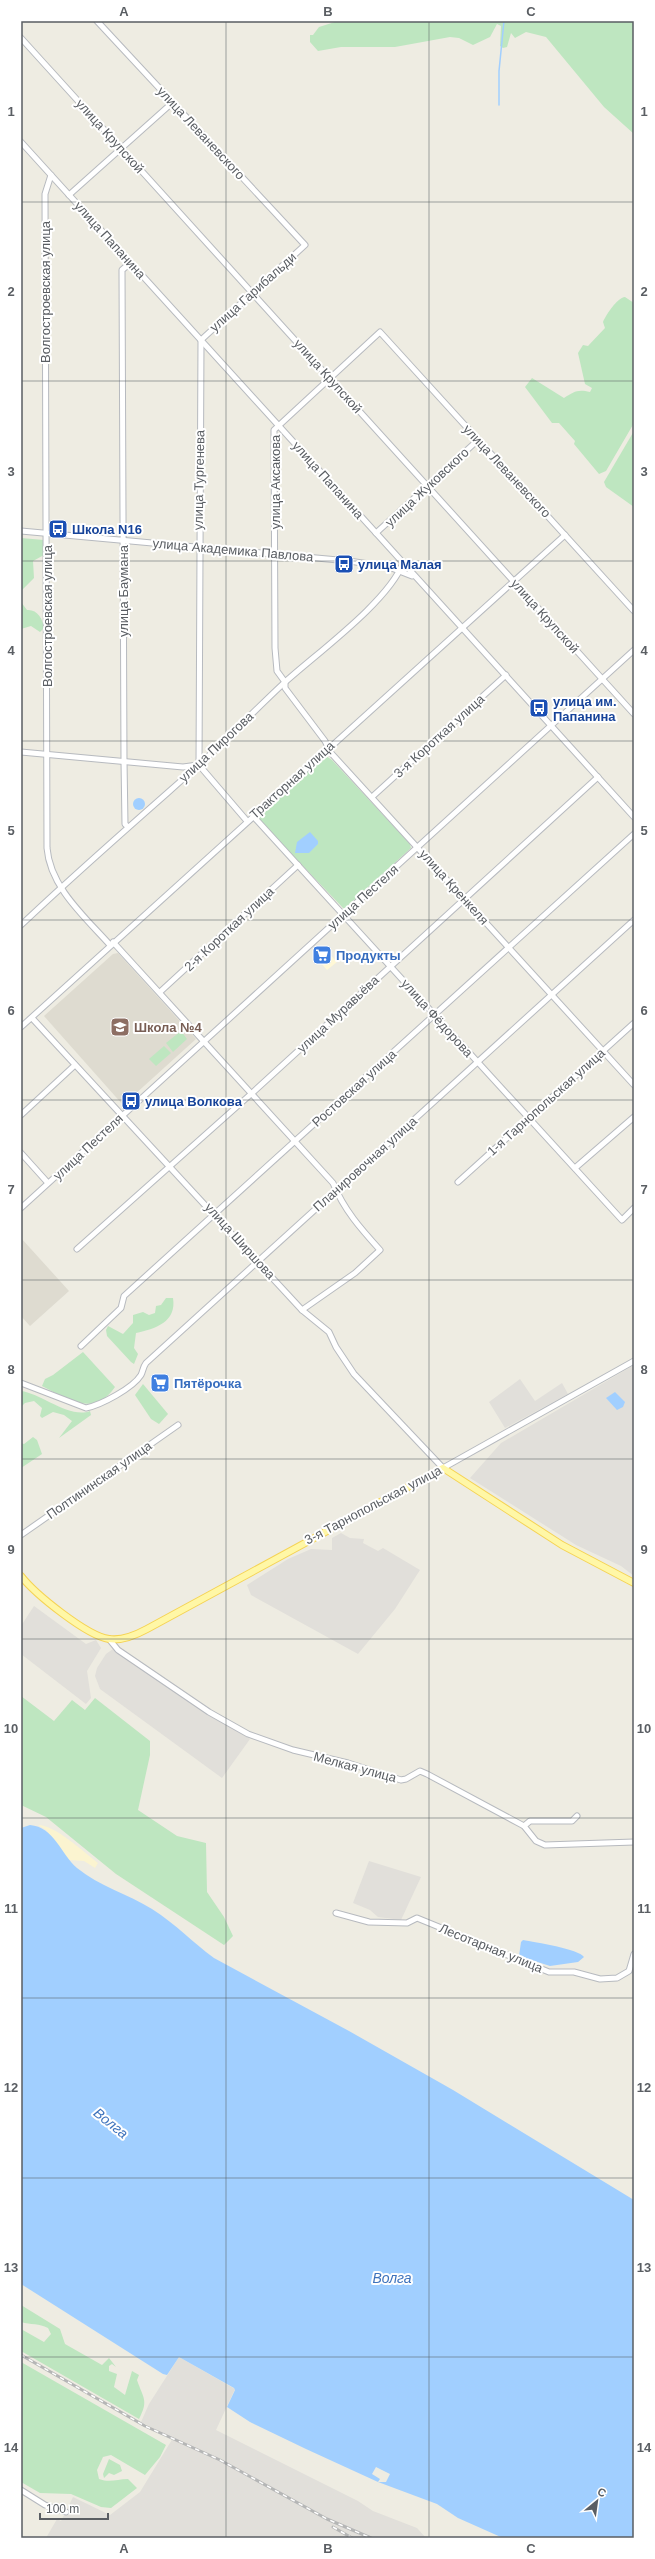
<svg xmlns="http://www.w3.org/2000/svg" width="655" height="2559" font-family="Arial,sans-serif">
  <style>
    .commercial { fill: #fff8d6 }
    .industrial { fill: #e1dfda }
    .education { fill: #dedbd0 }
    .green { fill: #bee6c0 }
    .sand { fill: #fbf4d0 }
    .water { fill: #a1cfff }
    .pier { fill: #eeece2 }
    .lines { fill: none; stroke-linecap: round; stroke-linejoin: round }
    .stream { stroke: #a1cfff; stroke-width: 1.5 }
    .minor-casing { stroke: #b7babf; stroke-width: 7 }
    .major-casing { stroke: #f5d354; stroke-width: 8 }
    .minor { stroke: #fff; stroke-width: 5 }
    .major { stroke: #fff7a6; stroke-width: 6 }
    .rail-casing { stroke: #b5b6b6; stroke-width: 3 }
    .rail { stroke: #fff; stroke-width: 1.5; stroke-dasharray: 4.5; stroke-linecap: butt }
    .grid { fill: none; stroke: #5a5e63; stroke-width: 1; stroke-opacity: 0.55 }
    .labels { text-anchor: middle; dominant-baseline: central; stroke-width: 4; stroke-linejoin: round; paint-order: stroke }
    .street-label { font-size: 13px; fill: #5a5e63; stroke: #fff }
    .transit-label { font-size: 13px; font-weight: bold; fill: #164399; stroke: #fff; text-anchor: start }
    .shop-label { font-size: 13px; font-weight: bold; fill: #366cbe; stroke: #fff; text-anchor: start }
    .education-label { font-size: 13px; font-weight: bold; fill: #785e54; stroke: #fff; text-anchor: start }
    .water-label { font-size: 14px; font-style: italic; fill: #3e73bd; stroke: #fff }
    .neatline { fill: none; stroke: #5a5e63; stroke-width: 1.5 }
    .grid-label { font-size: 13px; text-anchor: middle; font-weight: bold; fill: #5a5e63 }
  </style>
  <rect width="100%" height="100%" fill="#eeece2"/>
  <path class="commercial" d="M323 947 337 962 327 970 314 955Z"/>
  <g class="industrial">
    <path d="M634 1365V1576L621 1566 576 1545 470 1478 501 1443Z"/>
    <path d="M520 1379 535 1401 562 1383 568 1394 505 1428 489 1402Z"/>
    <path d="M341 1533 350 1538 364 1539 363 1543 378 1551 383 1548 420 1570 395 1609 358 1654 251 1595 247 1585 288 1559 311 1549 332 1550V1538Z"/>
    <path d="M34 1606 86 1644 96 1640 101 1648 87 1671 91 1698 86 1704 21 1654V1626Z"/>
    <path d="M113 1649 209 1714 250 1739 222 1778 100 1689 95 1676 97 1668 106 1654Z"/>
    <path d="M369 1861 421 1877 401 1920 378 1917 370 1910 353 1903Z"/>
    <path d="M179 2357 235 2389 216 2430 358 2501 373 2511 417 2528 426 2538H46L57 2519 61 2521 73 2497 110 2515 140 2492 173 2438 141 2422 149 2404Z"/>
  </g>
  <g class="education">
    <path d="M118 953 196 1039 123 1105 44 1016 113 954Z"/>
    <path d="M21 1238 69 1291 30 1326 21 1316Z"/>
  </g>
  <g class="green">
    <path d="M338 21H634V134L604 107 546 37 526 32 515 38 511 33 507 47 503 48 500 46 501 26 497 24 490 37 473 45 459 38 450 37 395 47H341L318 51 310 42V35H313L319 27Z"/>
    <path d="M625 297 634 303V423L606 471 599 474 574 444 575 441 559 423H552L525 387 532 378 564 398C574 392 577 389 590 392L592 388 585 384 578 353 583 345 588 346 605 328 603 322C606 315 617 298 625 297Z"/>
    <path d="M634 431V507L606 487 604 482Z"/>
    <path d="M21 538 44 540V555L33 561 34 578 21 591Z"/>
    <path d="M21 602 27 610C37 609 43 619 44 628L40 632 31 626 21 629Z"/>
    <path d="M326 756 332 760 410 844 411 848 344 909 258 819 259 815Z"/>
    <path d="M181 1031 187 1039 173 1052 166 1043Z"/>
    <path d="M164 1046 171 1053 156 1066 149 1059Z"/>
    <path d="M166 1298H173C177 1322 155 1329 136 1333L134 1348 138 1354 134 1364 131 1362 107 1336 106 1330 108 1326 123 1334 133 1323V1315L143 1312 149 1315 155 1313 156 1306 161 1305Z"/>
    <path d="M83 1352 115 1387C94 1418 67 1399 42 1386L45 1379 53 1375Z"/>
    <path d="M143 1384 168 1414 159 1424 151 1419 135 1395Z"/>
    <path d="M21 1391C40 1393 70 1419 90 1411L91 1415 59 1438 72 1421 64 1415 53 1412 42 1418 40 1416 42 1408 34 1401 25 1403 21 1407Z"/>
    <path d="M33 1437 37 1440 42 1454 21 1468V1443L24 1444Z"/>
    <path d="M21 1696 54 1721 72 1700 85 1710 95 1698 150 1741V1755L138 1810 177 1836 206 1843 207 1892 224 1917 233 1936 224 1945 116 1874 46 1817 21 1805Z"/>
    <path d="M21 2305 60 2329 65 2344 102 2365 109 2358 116 2367 112 2364 109 2366V2371L117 2374 114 2387 125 2395 132 2371 139 2375 137 2380C143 2398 149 2400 139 2419L21 2351V2329L44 2342 51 2334 48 2328C39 2323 31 2325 21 2322Z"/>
    <path d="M21 2362 166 2445 160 2457 145 2475 111 2455 103 2457 97 2470 99 2479C110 2483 117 2479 128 2479L137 2488 111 2508 101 2507 71 2494 40 2493 21 2482Z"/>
    <path d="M109 2459 120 2465 122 2471 114 2475 109 2473 104 2478 103 2474Z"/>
  </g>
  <path class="sand" d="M38 1825C55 1825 84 1852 98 1863L95 1868 84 1861 69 1860 46 1830Z"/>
  <g class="water">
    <circle cx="139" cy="804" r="6"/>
    <path d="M310 832 318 841V844L309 853H295L297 842Z"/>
    <path d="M615 1392 625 1402 623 1407 617 1410 606 1398Z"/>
    <path d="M30 1825C54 1827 61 1854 77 1868 99 1886 128 1894 152 1909 177 1925 192 1942 214 1958L349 2031 453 2090 634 2200V2538H503L458 2518 437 2504 378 2482 306 2449 250 2422 227 2407 235 2390 234 2388 179 2357 167 2375 163 2374 21 2284V1828Z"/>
    <path d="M523 1940C535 1942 579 1949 584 1957L578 1962 550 1966 519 1956 521 1942Z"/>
  </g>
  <path class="pier" d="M376 2467 390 2474 386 2482H378L380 2479 372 2474Z"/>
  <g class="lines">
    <path class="stream" d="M499 105V71L504 21"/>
    <g class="minor-casing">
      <g id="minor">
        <path d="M97 21 305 245 201 340 199 765"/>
        <path d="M21 38 634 714"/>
        <path d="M21 142 634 817"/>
        <path d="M51 175 45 194 47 848C50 887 85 917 110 945"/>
        <path d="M69 195 172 103"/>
        <path d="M21 531 349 561 389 567 412 576"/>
        <path d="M376 533 478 440"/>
        <path d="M634 611 380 332 274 430 275 648 277 671 285 682V688L325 741 331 753 634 1085"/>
        <path d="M21 752 183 767 198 765"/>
        <path d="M199 765 247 821"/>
        <path d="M372 797 506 675"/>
        <path d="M253 816 622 1220 634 1208"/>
        <path d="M127 826 125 824 124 761 122 270 130 263"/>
        <path d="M21 925C79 870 139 818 199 765 228 738 255 710 284 683 317 653 388 602 403 563"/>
        <path d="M113 942 333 1183C344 1210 361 1229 380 1250L355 1273 302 1310"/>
        <path d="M160 992 298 865"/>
        <path d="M32 1018 302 1310 329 1332 336 1347 354 1374 443 1468 634 1361"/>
        <path d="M21 1027 565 535"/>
        <path d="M21 1115 75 1065"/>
        <path d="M21 1153 48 1183"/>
        <path d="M575 1168 634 1117"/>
        <path d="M458 1182 634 1023"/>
        <path d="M21 1208 634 650"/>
        <path d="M77 1249 251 1094 598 777"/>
        <path d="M81 1346 121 1308 124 1296 634 834"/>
        <path d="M21 1383 86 1408C101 1405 133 1388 141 1375 143 1371 143 1367 146 1363L634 920"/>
        <path d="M21 1535 178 1425"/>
        <path d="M109 1639 118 1650 209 1712 248 1734 293 1750 348 1763 401 1780 406 1779 420 1771 427 1774 524 1826 536 1841 545 1845 634 1842"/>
        <path d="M524 1826 530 1821H572L577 1816"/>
        <path d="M336 1913 369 1922 407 1923 417 1918 549 1972H574L600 1979 617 1978 629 1971 634 1954"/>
        <path d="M21 2490 45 2505 66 2512"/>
      </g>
    </g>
    <g class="major-casing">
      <path id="major" d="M21 1576C35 1594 87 1636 109 1639 122 1641 136 1635 147 1629L443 1468 562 1545 634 1583"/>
    </g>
    <use href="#minor" class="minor"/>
    <use href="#major" class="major"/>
    <g class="rail-casing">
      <g id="rail">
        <path d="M21 2355 145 2426 220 2460 327 2519 371 2538"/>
        <path d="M333 2527 352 2538"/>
      </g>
    </g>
    <use href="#rail" class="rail"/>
  </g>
  <path class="grid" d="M226 21V2538M429 21V2538M21 202H634M21 381H634M21 561H634M21 741H634M21 920H634M21 1100H634M21 1280H634M21 1459H634M21 1639H634M21 1818H634M21 1998H634M21 2178H634M21 2357H634"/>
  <defs>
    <g id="bus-square" transform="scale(1)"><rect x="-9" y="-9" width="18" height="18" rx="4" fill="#1a4fb4" stroke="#fff"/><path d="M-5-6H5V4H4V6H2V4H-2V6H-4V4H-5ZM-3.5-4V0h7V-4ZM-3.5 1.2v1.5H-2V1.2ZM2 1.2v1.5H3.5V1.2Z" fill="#fff"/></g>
    <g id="supermarket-square" transform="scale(1)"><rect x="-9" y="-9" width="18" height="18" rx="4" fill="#3f7fe0" stroke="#fff"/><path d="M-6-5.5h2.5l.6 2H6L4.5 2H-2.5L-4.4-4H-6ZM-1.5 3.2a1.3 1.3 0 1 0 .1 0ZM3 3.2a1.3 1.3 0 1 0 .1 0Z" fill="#fff"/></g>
    <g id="school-square" transform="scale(1)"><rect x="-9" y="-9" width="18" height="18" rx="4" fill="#8d6e63" stroke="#fff"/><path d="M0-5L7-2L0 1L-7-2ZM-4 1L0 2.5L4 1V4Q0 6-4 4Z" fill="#fff"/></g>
  </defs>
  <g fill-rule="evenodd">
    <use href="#bus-square" x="58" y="529"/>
    <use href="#bus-square" x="344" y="564"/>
    <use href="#bus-square" x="539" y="708"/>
    <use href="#supermarket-square" x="322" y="955"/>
    <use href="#school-square" x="120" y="1027"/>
    <use href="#bus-square" x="131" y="1101"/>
    <use href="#supermarket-square" x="160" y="1383"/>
  </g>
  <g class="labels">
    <g class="street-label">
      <text transform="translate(201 133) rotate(47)">улица Леваневского</text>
      <text transform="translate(110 136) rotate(48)">улица Крупской</text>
      <text transform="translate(110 240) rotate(48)">улица Папанина</text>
      <text transform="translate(45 292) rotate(-90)">Волгостроевская улица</text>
      <text transform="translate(253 292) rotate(-42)">улица Гарибальди</text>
      <text transform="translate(328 376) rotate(48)">улица Крупской</text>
      <text transform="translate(507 471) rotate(47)">улица Леваневского</text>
      <text transform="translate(199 480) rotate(-89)">улица Тургенева</text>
      <text transform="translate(328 480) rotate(48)">улица Папанина</text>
      <text transform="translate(275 482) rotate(-90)">улица Аксакова</text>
      <text transform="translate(427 487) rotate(-43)">улица Жуковского</text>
      <text transform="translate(233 550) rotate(5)">улица Академика Павлова</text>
      <text transform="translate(123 591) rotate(-90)">улица Баумана</text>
      <text transform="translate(47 616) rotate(-90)">Волгостроевская улица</text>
      <text transform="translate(545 616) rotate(48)">улица Крупской</text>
      <text transform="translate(439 736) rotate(-42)">3-я Короткая улица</text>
      <text transform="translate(216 747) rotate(-43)">улица Пирогова</text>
      <text transform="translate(292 780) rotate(-42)">Тракторная улица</text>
      <text transform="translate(454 887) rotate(48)">улица Кренкеля</text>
      <text transform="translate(363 897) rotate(-42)">улица Пестеля</text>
      <text transform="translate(229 929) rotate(-43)">2-я Короткая улица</text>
      <text transform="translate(338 1014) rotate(-43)">улица Муравьёва</text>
      <text transform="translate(437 1018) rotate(48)">улица Фёдорова</text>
      <text transform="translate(354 1088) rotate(-42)">Ростовская улица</text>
      <text transform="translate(546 1102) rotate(-42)">1-я Тарнопольская улица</text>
      <text transform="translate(88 1147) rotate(-43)">улица Пестеля</text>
      <text transform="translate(365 1164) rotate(-42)">Планировочная улица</text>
      <text transform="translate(240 1241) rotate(48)">улица Ширшова</text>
      <text transform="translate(99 1480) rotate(-35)">Полтининская улица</text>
      <text transform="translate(373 1505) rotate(-28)">3-я Тарнопольская улица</text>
      <text transform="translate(355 1767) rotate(15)">Мелкая улица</text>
      <text transform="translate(491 1948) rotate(22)">Лесотарная улица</text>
    </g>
    <g class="transit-label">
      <text x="72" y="529">Школа N16</text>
      <text x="358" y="564">улица Малая</text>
      <text x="553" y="701">улица им.<tspan x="553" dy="15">Папанина</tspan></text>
      <text x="145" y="1101">улица Волкова</text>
    </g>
    <g class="shop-label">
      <text x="336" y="955">Продукты</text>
      <text x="174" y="1383">Пятёрочка</text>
    </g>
    <g class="education-label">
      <text x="134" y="1027">Школа №4</text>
    </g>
    <g class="water-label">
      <text transform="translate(111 2123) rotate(39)">Волга</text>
      <text x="392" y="2278">Волга</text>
    </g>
  </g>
  <rect width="655" height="2559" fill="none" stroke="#ffffff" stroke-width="44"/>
  <g transform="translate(597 2501) rotate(29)" stroke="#ffffff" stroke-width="3" paint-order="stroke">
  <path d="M0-3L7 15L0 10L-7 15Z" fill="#5a5e63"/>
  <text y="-6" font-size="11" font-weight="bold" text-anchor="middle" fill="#5a5e63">С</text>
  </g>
  <path d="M40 2513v6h68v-6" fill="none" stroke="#5a5e63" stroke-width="2"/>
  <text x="46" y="2513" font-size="12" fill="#5a5e63" stroke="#ffffff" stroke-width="3" paint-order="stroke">100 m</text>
  <rect x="22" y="22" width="611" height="2515" class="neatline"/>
  <g class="grid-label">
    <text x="124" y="16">A</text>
    <text x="328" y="16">B</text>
    <text x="531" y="16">C</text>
    <text x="11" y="116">1</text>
    <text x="644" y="116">1</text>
    <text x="11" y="296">2</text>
    <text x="644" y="296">2</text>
    <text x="11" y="476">3</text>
    <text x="644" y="476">3</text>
    <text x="11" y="655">4</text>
    <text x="644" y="655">4</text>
    <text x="11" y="835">5</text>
    <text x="644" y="835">5</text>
    <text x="11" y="1015">6</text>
    <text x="644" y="1015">6</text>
    <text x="11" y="1194">7</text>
    <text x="644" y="1194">7</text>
    <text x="11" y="1374">8</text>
    <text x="644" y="1374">8</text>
    <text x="11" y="1554">9</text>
    <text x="644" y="1554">9</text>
    <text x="11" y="1733">10</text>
    <text x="644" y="1733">10</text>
    <text x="11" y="1913">11</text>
    <text x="644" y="1913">11</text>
    <text x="11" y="2092">12</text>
    <text x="644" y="2092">12</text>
    <text x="11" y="2272">13</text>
    <text x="644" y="2272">13</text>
    <text x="11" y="2452">14</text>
    <text x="644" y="2452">14</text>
    <text x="124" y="2553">A</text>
    <text x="328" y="2553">B</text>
    <text x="531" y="2553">C</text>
  </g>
</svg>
